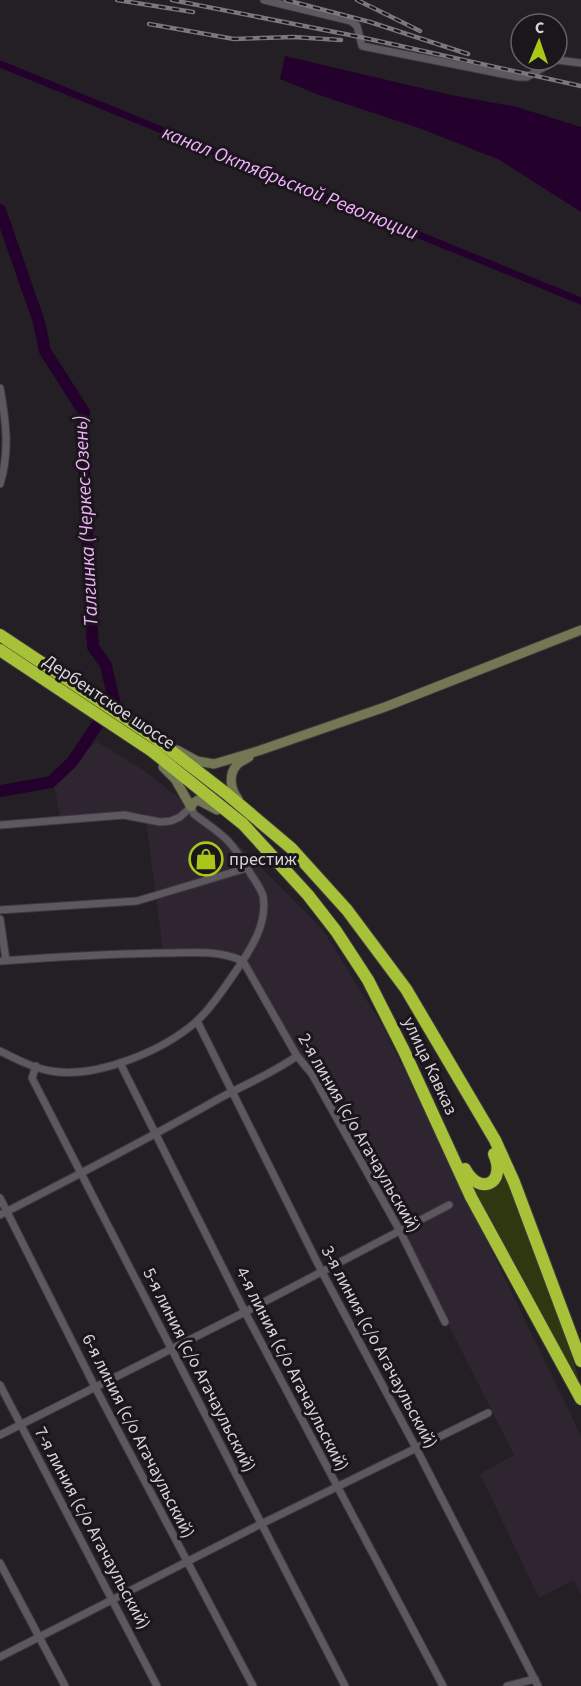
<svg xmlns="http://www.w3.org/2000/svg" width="581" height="1686" font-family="'Source Sans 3',sans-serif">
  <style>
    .built { fill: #2e2530 }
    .green { fill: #2e3710 }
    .water { fill: #24002c }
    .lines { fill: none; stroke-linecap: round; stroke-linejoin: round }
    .canal { stroke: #24002c; stroke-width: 7 }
    .river { stroke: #24002c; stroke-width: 12 }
    .street-casing { stroke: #3d393e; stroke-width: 9 }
    .secondary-casing { stroke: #3d393e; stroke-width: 11 }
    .highway-casing { stroke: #3d393e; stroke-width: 14 }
    .street { stroke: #5d575f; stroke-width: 7 }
    .secondary { stroke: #737753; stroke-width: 9 }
    .highway { stroke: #a7c238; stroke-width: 12 }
    .rail-casing { stroke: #7c777d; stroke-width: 4.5 }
    .rail { stroke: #1b151c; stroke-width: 2; stroke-dasharray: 7; stroke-linecap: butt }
    .labels { text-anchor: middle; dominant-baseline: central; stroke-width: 6; stroke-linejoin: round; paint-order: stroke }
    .street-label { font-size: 18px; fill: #d7d3d8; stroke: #1b151c }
    .poi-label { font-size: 18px; fill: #d7d3d8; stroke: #1b151c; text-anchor: start }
    .water-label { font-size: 20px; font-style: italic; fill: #efb1fb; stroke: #1b151c }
  </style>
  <rect width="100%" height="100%" fill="#241f25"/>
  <path class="built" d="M96 741 143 770 238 844 322 929 385 1030 581 1436V1595L574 1580 539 1598 480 1474 514 1455 382 1193 240 954 201 950H163L145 813 60 817 53 778 72 767Z"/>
  <path class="green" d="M504 1172 571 1353 581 1387 471 1188 477 1190H491L502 1180Z"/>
  <path class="water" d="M285 56 451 95 517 107 581 127V212L500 160 419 128 319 95 280 79Z"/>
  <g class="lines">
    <path class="canal" d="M0 64 581 301"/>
    <g class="river">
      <path d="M0 210 39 322 45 351 84 412 82 448 88 508 87 534 93 647 106 665 114 701"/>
      <path d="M0 791 51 782 72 762 97 725"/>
    </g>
    <g class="street-casing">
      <g id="street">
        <path d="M264 0 351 21 357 26 362 46 518 77H527L556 60"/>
        <path d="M557 60 581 63"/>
        <path d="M0 388C6 421 10 452 0 484"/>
        <path d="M0 825 124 815 160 822 171 821 180 817 191 807 194 814C205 823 219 831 229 842 238 852 245 865 252 876 256 882 261 889 263 896 268 923 251 949 236 971 224 988 213 1006 197 1021 163 1051 96 1079 51 1071 33 1068 16 1059 0 1051"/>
        <path d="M0 910 137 901 247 868"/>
        <path d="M0 919 6 960"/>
        <path d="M0 961C54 957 107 954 161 953 189 953 217 949 243 961L297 1056 312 1074 400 1231 445 1322"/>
        <path d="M197 1021 322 1272 416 1448 538 1686"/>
        <path d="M120 1063 245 1312 443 1686"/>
        <path d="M36 1066 32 1078 345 1686"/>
        <path d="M0 1198 95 1387 253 1686"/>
        <path d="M0 1215C74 1177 148 1139 220 1098 246 1084 273 1073 297 1056"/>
        <path d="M0 1385 157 1686"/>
        <path d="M0 1435 245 1312 449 1205"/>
        <path d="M0 1563 65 1686"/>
        <path d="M0 1657 261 1524 488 1413"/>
        <path d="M507 1686 535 1679"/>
      </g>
    </g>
    <g class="secondary-casing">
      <g id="secondary">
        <path d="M177 750 197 761 214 764 258 751 385 707 581 630"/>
        <path d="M163 767 175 779 191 807 192 804 198 800 217 810"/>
        <path d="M238 799C231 790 228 776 236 766 238 762 245 760 249 757"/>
      </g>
    </g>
    <g class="highway-casing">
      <g id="highway">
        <path d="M0 635 152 736 227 794 291 848 347 910 406 989 495 1140 514 1182 581 1361"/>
        <path d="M0 650 152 751 243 824 308 895 336 931 368 980 404 1051 471 1197 581 1399"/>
        <path d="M465 1169C480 1197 507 1183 494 1154"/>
      </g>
    </g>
    <use href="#street" class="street"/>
    <use href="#secondary" class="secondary"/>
    <use href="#highway" class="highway"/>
    <g class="rail-casing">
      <g id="rail">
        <path d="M117 0 193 12"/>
        <path d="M172 0 360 37 581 86"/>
        <path d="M286 0 370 22 468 54"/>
        <path d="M357 0 420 31"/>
        <path d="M149 24 234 39 293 37 341 40"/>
      </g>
    </g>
    <use href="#rail" class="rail"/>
  </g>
  <defs>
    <g id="shop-ring" transform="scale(1.725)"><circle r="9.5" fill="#1b151c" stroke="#a9c719" stroke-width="1.5"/><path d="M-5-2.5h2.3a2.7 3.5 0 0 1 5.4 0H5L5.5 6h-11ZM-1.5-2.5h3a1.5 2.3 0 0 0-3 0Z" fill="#a9c719"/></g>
  </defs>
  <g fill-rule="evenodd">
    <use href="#shop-ring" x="206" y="859"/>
  </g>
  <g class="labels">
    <g class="street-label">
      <text transform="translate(109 702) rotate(34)">Дербентское шоссе</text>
      <text transform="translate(430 1066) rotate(65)">улица Кавказ</text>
      <text transform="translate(359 1133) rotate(60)">2-я линия (с/о Агачаульский)</text>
      <text transform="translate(379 1347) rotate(62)">3-я линия (с/о Агачаульский)</text>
      <text transform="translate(292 1369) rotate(63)">4-я линия (с/о Агачаульский)</text>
      <text transform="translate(199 1370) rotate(63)">5-я линия (с/о Агачаульский)</text>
      <text transform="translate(138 1436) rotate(63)">6-я линия (с/о Агачаульский)</text>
      <text transform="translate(92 1528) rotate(62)">7-я линия (с/о Агачаульский)</text>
    </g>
    <g class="poi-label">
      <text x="229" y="859">престиж</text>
    </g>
    <g class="water-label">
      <text transform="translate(290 183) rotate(22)">канал Октябрьской Революции</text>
      <text transform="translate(86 521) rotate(-93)">Талгинка (Черкес-Озень)</text>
    </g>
  </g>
  <g transform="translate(539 42) rotate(2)"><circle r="28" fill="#1b151c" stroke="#666167" stroke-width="1.5"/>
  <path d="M0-4.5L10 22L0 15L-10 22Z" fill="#a9c719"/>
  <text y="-9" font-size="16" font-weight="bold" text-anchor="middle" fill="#d7d3d8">С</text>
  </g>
</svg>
